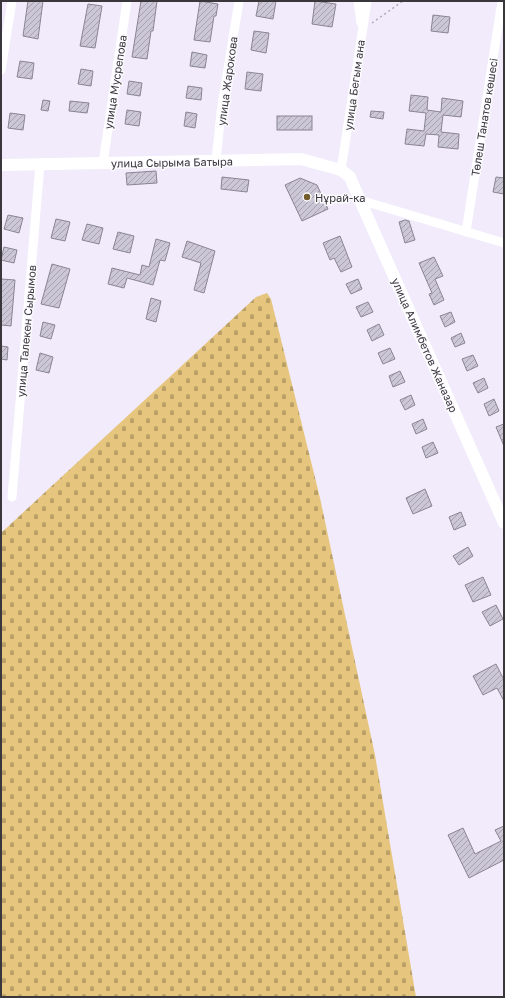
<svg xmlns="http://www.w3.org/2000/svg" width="505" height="998" font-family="'Golos Text',sans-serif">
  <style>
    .cemetery { fill: url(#cemetery-stones) }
    .building { fill: url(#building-hatch); stroke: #8a8593 }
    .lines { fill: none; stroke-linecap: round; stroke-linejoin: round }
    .path { stroke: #afaab7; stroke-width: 1.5; stroke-dasharray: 2 3; stroke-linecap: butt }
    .minor { stroke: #fff; stroke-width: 9 }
    .tertiary { stroke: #fff; stroke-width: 12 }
    .poi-dot { fill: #735d2d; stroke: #fcfbfe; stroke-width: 1.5 }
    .labels { text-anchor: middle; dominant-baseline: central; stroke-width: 3; stroke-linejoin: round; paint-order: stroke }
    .street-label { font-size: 11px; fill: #39363c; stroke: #fcfbfe }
    .poi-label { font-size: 11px; fill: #39363c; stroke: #fcfbfe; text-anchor: start }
  </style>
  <defs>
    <pattern id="cemetery-stones" width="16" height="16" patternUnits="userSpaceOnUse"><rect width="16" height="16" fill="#e6c57e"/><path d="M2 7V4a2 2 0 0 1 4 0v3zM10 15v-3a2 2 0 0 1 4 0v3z" fill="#bba168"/></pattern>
    <pattern id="building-hatch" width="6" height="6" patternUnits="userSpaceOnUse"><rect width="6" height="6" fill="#ccc7d6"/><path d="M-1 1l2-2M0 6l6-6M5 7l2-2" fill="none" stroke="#a7a2af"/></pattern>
  </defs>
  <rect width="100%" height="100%" fill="#f1ebfb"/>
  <path class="cemetery" d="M267 293 271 299 320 498 375 755 416 997H1V533L256 297Z"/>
  <g class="building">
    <path d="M28 1H43L38 39 23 36Z"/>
    <path d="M141 1H157L153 31H151L147 59 132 57Z"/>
    <path d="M200 1 218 4 216 16H214L210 42 194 40Z"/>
    <path d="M259 1H276L273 19 256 16Z"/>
    <path d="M315 1 336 4 332 27 312 24Z"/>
    <path d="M88 4 102 6 95 48 80 46Z"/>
    <path d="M433 15 450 17 448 33 431 31Z"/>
    <path d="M254 31 269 33 266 53 251 50Z"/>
    <path d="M192 52 207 55 205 68 190 66Z"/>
    <path d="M20 61 34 63 32 79 17 77Z"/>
    <path d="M81 69 93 71 91 86 78 84Z"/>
    <path d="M247 72 263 74 261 91 245 89Z"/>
    <path d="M129 81 142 83 140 96 127 94Z"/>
    <path d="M188 86 202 88 201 100 186 98Z"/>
    <path d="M411 95 428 97 427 110 441 112 442 98 463 101 461 117 443 115 441 132 459 134 458 149 438 147 439 135 426 134 424 146 405 144 407 129 424 131 426 113 409 111Z"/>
    <path d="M43 100 50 101 48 111 41 110Z"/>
    <path d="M70 101 89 103 87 113 69 111Z"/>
    <path d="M127 110 141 112 139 126 125 124Z"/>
    <path d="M371 111 384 112 383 119 370 117Z"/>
    <path d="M186 112 197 114 195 128 184 126Z"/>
    <path d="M10 113 25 115 23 130 8 128Z"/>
    <rect x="277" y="116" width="35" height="14"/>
    <path d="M156 171 157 183 127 185 126 173Z"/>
    <path d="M222 177 249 180 247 192 221 189Z"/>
    <path d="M496 177 504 178V194L493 192Z"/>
    <path d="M300 178 317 185 328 209 302 221 285 185Z"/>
    <path d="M8 215 23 218 19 233 4 229Z"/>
    <path d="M56 219 70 222 65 241 51 238Z"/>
    <path d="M405 220 409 221 415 240 405 243 399 222Z"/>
    <path d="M87 224 103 228 99 244 82 240Z"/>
    <path d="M118 232 134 236 130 253 113 249Z"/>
    <path d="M340 236 352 267 341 272 334 258 330 260 323 243Z"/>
    <path d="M156 239 170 243 165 261 160 260 153 285 127 278 124 288 108 284 112 268 140 275 142 265 149 267Z"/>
    <path d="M187 241 215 251 204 293 194 290 201 263 182 257Z"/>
    <path d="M4 247 17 250 14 263 1 260Z"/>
    <path d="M434 257 443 276 435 279 444 300 434 305 429 294 432 293 419 263Z"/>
    <path d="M52 264 70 269 59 308 41 304Z"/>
    <path d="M1 279 15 280 11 326 1 325Z"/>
    <path d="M358 279 362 289 351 294 346 284Z"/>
    <path d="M151 298 161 301 156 322 146 319Z"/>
    <path d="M368 302 373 312 361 317 356 307Z"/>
    <path d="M451 312 455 322 445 327 440 316Z"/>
    <path d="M43 322 55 325 51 339 40 336Z"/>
    <path d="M379 324 384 335 372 341 367 330Z"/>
    <path d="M461 333 465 343 455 347 451 338Z"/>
    <path d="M1 346 8 347 7 360 1 359Z"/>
    <path d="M390 348 395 359 383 364 378 353Z"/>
    <path d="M40 353 53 357 49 373 36 370Z"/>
    <path d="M473 355 478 366 467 371 462 359Z"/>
    <path d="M400 371 405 382 393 387 389 376Z"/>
    <path d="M484 378 488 388 478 393 473 383Z"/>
    <path d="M411 395 415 405 405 410 400 400Z"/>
    <path d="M494 399 499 411 489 416 484 404Z"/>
    <path d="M423 419 427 429 416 434 412 424Z"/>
    <path d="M504 424V446L496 427Z"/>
    <path d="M433 442 438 453 426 458 422 447Z"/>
    <path d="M425 489 432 506 413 514 406 498Z"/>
    <path d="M461 512 466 525 454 530 449 517Z"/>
    <path d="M468 547 473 556 459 565 453 556Z"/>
    <path d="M483 577 491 595 473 602 465 585Z"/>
    <path d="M496 605 503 619 490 626 482 612Z"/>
    <path d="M496 664 504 680V701L497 688 483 695 473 676Z"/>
    <path d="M504 826V860L469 878 448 835 463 828 475 854 501 841 495 830Z"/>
  </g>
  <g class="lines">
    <path class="path" d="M372 23 403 1"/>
    <g class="minor">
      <path d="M358 1 361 23"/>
      <path d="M1 70 12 1"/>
      <path d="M216 161 221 112 239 1"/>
      <path d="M103 163 127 1"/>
      <path d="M341 170 367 1"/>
      <path d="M360 200 504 243"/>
      <path d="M466 232 502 1"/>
      <path d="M12 497 40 164"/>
    </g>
    <path class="tertiary" d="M1 165 301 159 341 170 350 177 355 189 504 523"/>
  </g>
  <circle class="poi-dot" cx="307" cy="197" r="4"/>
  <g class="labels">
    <g class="street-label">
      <text transform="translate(227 81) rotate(-82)">улица Жарокова</text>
      <text transform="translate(115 82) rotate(-81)">улица Мусрепова</text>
      <text transform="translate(354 85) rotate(-82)">улица Бегым ана</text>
      <text transform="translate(484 117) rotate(-81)">Төлеш Танатов көшесі</text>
      <text transform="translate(172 162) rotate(-1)">улица Сырыма Батыра</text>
      <text transform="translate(26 331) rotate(-85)">улица Талекен Сырымов</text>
      <text transform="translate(425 345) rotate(66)">улица Алимбетов Жаназар</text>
    </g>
    <g class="poi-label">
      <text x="315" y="197">Нұрай-ка</text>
    </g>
  </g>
  <rect width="505" height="998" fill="none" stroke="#39363c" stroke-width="4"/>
</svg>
